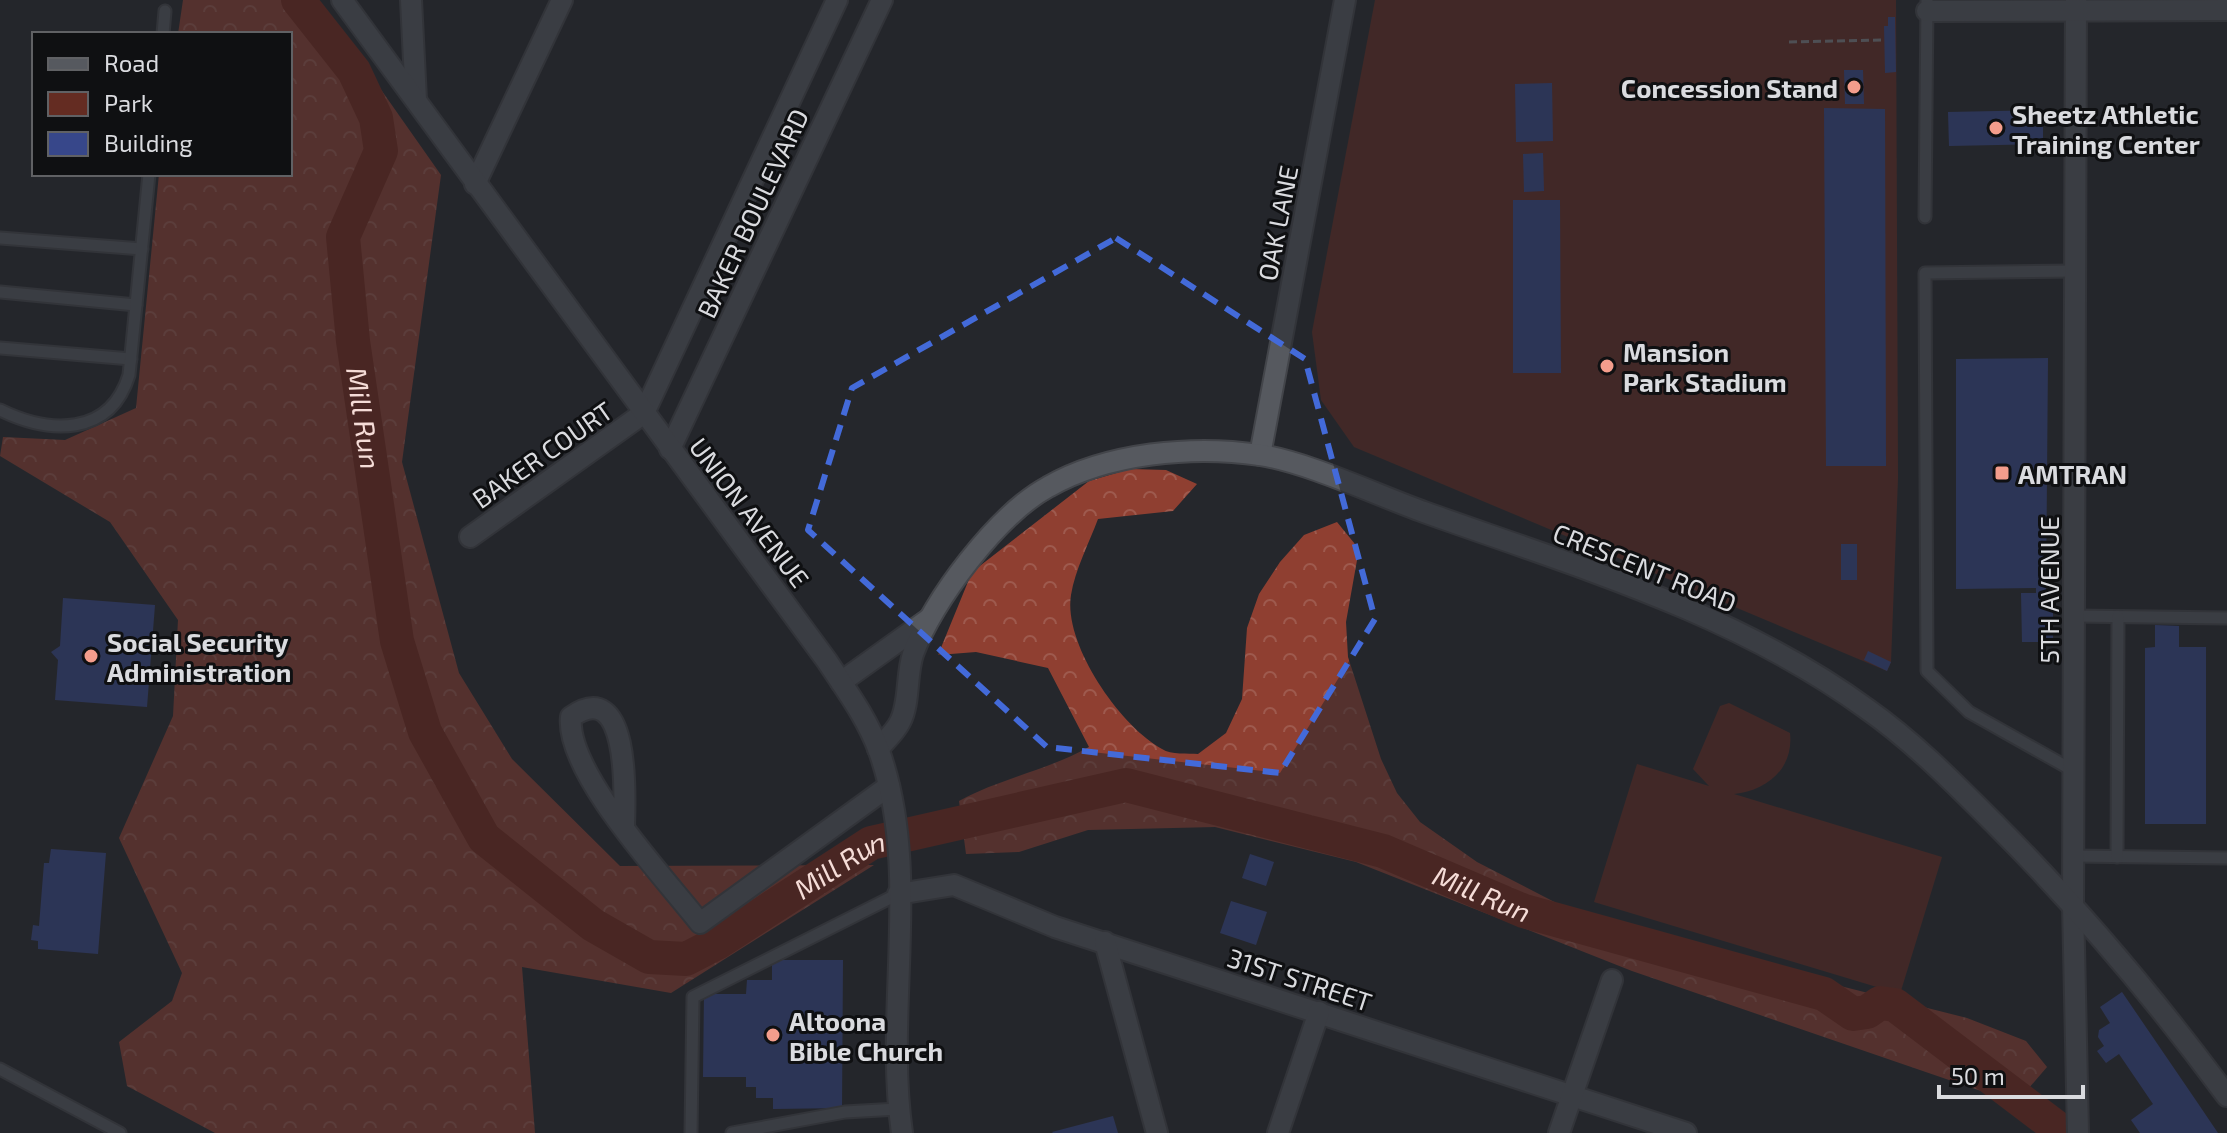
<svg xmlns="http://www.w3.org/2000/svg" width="2227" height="1133" font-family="'Exo 2',sans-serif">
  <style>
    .green { fill: #642c22 }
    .forest { fill: url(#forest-crowns) }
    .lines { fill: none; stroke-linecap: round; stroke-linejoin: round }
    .river { stroke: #75271a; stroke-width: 34 }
    .building { fill: #37478a }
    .service-casing { stroke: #43454a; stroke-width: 15 }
    .minor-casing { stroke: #43454a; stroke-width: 24 }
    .secondary-casing { stroke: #43454a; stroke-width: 24 }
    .path { stroke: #808186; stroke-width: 3; stroke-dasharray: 8 4; stroke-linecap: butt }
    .service { stroke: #56595f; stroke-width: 11 }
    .minor { stroke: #56595f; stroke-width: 20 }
    .secondary { stroke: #56595f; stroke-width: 20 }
    .marked { fill: none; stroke: #436ad9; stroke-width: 6; stroke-dasharray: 16 10; stroke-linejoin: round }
    .poi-dot { fill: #f49d8c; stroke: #0f1012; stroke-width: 3 }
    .labels { text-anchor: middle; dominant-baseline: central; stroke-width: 6; stroke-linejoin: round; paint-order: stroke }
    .poi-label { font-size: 26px; font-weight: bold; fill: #dadbdf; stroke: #0f1012; text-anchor: start }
    .street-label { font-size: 26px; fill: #dadbdf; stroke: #0f1012 }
    .water-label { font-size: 28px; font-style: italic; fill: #f5dcd7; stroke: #0f1012 }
  </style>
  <defs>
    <pattern id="forest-crowns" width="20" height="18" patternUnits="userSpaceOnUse" patternTransform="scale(2)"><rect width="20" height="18" fill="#8f3f31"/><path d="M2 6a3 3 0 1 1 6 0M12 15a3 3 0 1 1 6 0" fill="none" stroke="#9e5a4e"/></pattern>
  </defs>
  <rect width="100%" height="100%" fill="#25272c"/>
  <g class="green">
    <path d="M1375 0H1896L1898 478 1891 662 1887 671 1354 447 1321 400 1312 332Z"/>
    <path d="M1729 703 1790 733C1794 770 1765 791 1734 794L1942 857 1900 994 1594 902 1637 764 1709 786 1693 769 1720 706Z"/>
  </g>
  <g class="forest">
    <path d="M183 0H318L441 175 402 462 459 673 512 759 620 866 874 865 671 993 522 967 535 1133H215L127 1086 119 1042 172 1001 182 973 119 838 173 716 178 620 110 522 0 456 3 437 65 440 136 408 159 174H290V34H178Z"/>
    <path d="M1130 469 1166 470 1197 484 1173 511 1098 519C1089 543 1075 570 1071 595 1063 644 1120 726 1162 749 1171 755 1188 753 1198 754L1226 733 1242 699 1247 628 1259 594 1280 562 1304 535 1337 522 1359 549 1346 622 1348 657 1381 759 1397 793 1420 822 1477 862 1568 909 1785 972 1967 1018 2026 1041 2047 1067 2016 1103 1632 971 1356 862 1215 827 1088 830 1019 852 966 854 959 801C1001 778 1048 770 1089 747L1048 668 976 652 938 655 972 572 1089 481Z"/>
  </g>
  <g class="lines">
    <path class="river" id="s1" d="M298 0 354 71 376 118 381 151 343 237 353 341 397 641 425 732 484 838 593 925 649 957 686 959 717 943 871 843 1126 785 1383 851 1524 911 1824 994 1853 1014 1867 1012 1880 1003 1895 1005 2060 1130"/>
  </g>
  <g class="building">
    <path d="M1888 17H1895L1896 72 1885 73 1884 26H1888Z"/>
    <path d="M1844 70H1863L1864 104H1845Z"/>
    <path d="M1552 83 1553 141 1516 142 1515 84Z"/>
    <path d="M1824 108 1885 109 1886 466H1826Z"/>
    <path d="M2043 110V144L1949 146 1948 112Z"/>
    <path d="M1543 153 1544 191 1524 192 1523 154Z"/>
    <path d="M1513 200H1560L1561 373H1513Z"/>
    <path d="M2048 358 2046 593H2053V642H2022L2021 593H2036V588L1956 589V359Z"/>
    <rect x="1841" y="544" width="16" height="36"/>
    <path d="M63 598 155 605 147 707 55 700 58 660 51 652 60 646Z"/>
    <path d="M2155 625 2179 626V647H2206V824H2145V648L2155 647Z"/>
    <path d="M1868 651 1891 662 1887 671 1864 660Z"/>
    <path d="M51 849 106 853 98 954 38 949V941L31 940 33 925 39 926 44 863H49Z"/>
    <path d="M1250 854 1274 862 1266 886 1242 878Z"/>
    <path d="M1231 901 1267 912 1256 945 1220 933Z"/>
    <path d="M772 960H843L842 1108 773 1109V1098H756V1087H746V1077H703L704 994H746L747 980H772Z"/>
    <path d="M2122 992 2195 1099 2218 1133H2140L2131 1120 2153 1104 2119 1054 2106 1063 2097 1051 2104 1046 2098 1037 2099 1030 2110 1023 2100 1007Z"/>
    <path d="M1113 1116 1118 1133H1053L1052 1132Z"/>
  </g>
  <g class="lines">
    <g class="service-casing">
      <g id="service">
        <path d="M163 34 165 11"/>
        <path d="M1925 217 1927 0"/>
        <path d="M0 238 142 249"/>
        <path d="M0 292 136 305"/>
        <path d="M0 348 131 359"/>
        <path d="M0 410C49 434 110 437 129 375L149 174"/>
        <path d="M2074 616 2227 618"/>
        <path d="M2074 771 1969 712 1927 671 1925 273 2075 271"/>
        <path d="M2073 856 2227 858"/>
        <path d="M2117 857 2118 617"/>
        <path d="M0 1069 120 1133"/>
        <path d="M691 1133 693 997 898 894"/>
        <path d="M732 1133 845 1112 898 1109"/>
      </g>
    </g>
    <g class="minor-casing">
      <g id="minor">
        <path d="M411 0 416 100"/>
        <path d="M2076 0 2073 903 2078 1133"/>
        <path d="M1927 11 2227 10"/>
        <path d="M475 184 562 0"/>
        <path d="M670 449 882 0"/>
        <path d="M1260 455 1345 0"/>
        <path d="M470 537 644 413 837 0"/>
        <path d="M841 682 929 619"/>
        <path d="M878 749C885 741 895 732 900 722 910 703 906 675 913 654 932 601 998 514 1048 487 1107 453 1193 445 1260 455 1307 462 1377 495 1424 512 1575 566 1736 613 1867 709 1914 742 1956 785 1996 825 2081 910 2156 1000 2227 1096"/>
        <path d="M624 825C625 795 630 675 571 717 565 772 665 878 700 923L889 786"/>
        <path d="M898 894 954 885 1055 927 1686 1133"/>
        <path d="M1105 942 1157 1133"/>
        <path d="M1278 1133 1319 1012"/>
        <path d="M1559 1133 1612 980"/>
      </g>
    </g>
    <g class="secondary-casing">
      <path id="secondary" d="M342 0 827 661C846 690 867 718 879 751 922 872 884 1007 902 1133"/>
    </g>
    <path class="path" d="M1789 42 1885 40"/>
    <use href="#service" class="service"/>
    <use href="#minor" class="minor"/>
    <use href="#secondary" class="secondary"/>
  </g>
  <path d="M0 0H2227V1133H0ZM1116 238 1305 359 1375 619 1280 773 1047 747 808 530 852 388Z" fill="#25272c" fill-opacity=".55" fill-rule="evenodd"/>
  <path class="marked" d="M1116 238 1305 359 1375 619 1280 773 1047 747 808 530 852 388Z"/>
  <g class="poi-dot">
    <circle cx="1854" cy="87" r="8"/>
    <circle cx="1996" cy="128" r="8"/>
    <circle cx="1607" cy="366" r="8"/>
    <rect x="1994" y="465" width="16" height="16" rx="4"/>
    <circle cx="91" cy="656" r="8"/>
    <circle cx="773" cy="1035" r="8"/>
  </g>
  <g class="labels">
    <g class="poi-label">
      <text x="1838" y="87" text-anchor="end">Concession Stand</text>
      <text x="2012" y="113">Sheetz Athletic<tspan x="2012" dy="30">Training Center</tspan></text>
      <text x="1623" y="351">Mansion<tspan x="1623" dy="30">Park Stadium</tspan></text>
      <text x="2018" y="473">AMTRAN</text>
      <text x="107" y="641">Social Security<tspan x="107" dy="30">Administration</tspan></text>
      <text x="789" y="1020">Altoona<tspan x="789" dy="30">Bible Church</tspan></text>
    </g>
    <g class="street-label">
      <text transform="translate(752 213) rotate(-65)">BAKER BOULEVARD</text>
      <text transform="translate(1277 223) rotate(-79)">OAK LANE</text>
      <text transform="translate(542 454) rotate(-35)">BAKER COURT</text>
      <text transform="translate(750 512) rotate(53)">UNION AVENUE</text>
      <text transform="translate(1645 567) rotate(22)">CRESCENT ROAD</text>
      <text transform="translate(2048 590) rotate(-90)">5TH AVENUE</text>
      <text transform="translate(1300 979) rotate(18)">31ST STREET</text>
    </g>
    <g class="water-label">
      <text stroke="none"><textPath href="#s1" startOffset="452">Mill Run</textPath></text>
      <text stroke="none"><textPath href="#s1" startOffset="1316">Mill Run</textPath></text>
      <text stroke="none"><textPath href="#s1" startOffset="1988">Mill Run</textPath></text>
    </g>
  </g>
  <rect x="32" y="32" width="260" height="144" fill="#0f1012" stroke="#606164" stroke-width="2"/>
  <rect x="48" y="58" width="40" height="12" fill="#56595f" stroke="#606164" stroke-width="2"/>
  <text x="104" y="72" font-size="24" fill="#dadbdf">Road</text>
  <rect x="48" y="92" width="40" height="24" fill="#642c22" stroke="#606164" stroke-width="2"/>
  <text x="104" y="112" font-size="24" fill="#dadbdf">Park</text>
  <rect x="48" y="132" width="40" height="24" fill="#37478a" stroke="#606164" stroke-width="2"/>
  <text x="104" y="152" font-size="24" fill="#dadbdf">Building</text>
  <path d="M1939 1085v12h144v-12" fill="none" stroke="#dadbdf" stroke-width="4"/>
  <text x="1951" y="1085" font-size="24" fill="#dadbdf" stroke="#0f1012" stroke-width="6" paint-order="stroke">50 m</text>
</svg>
